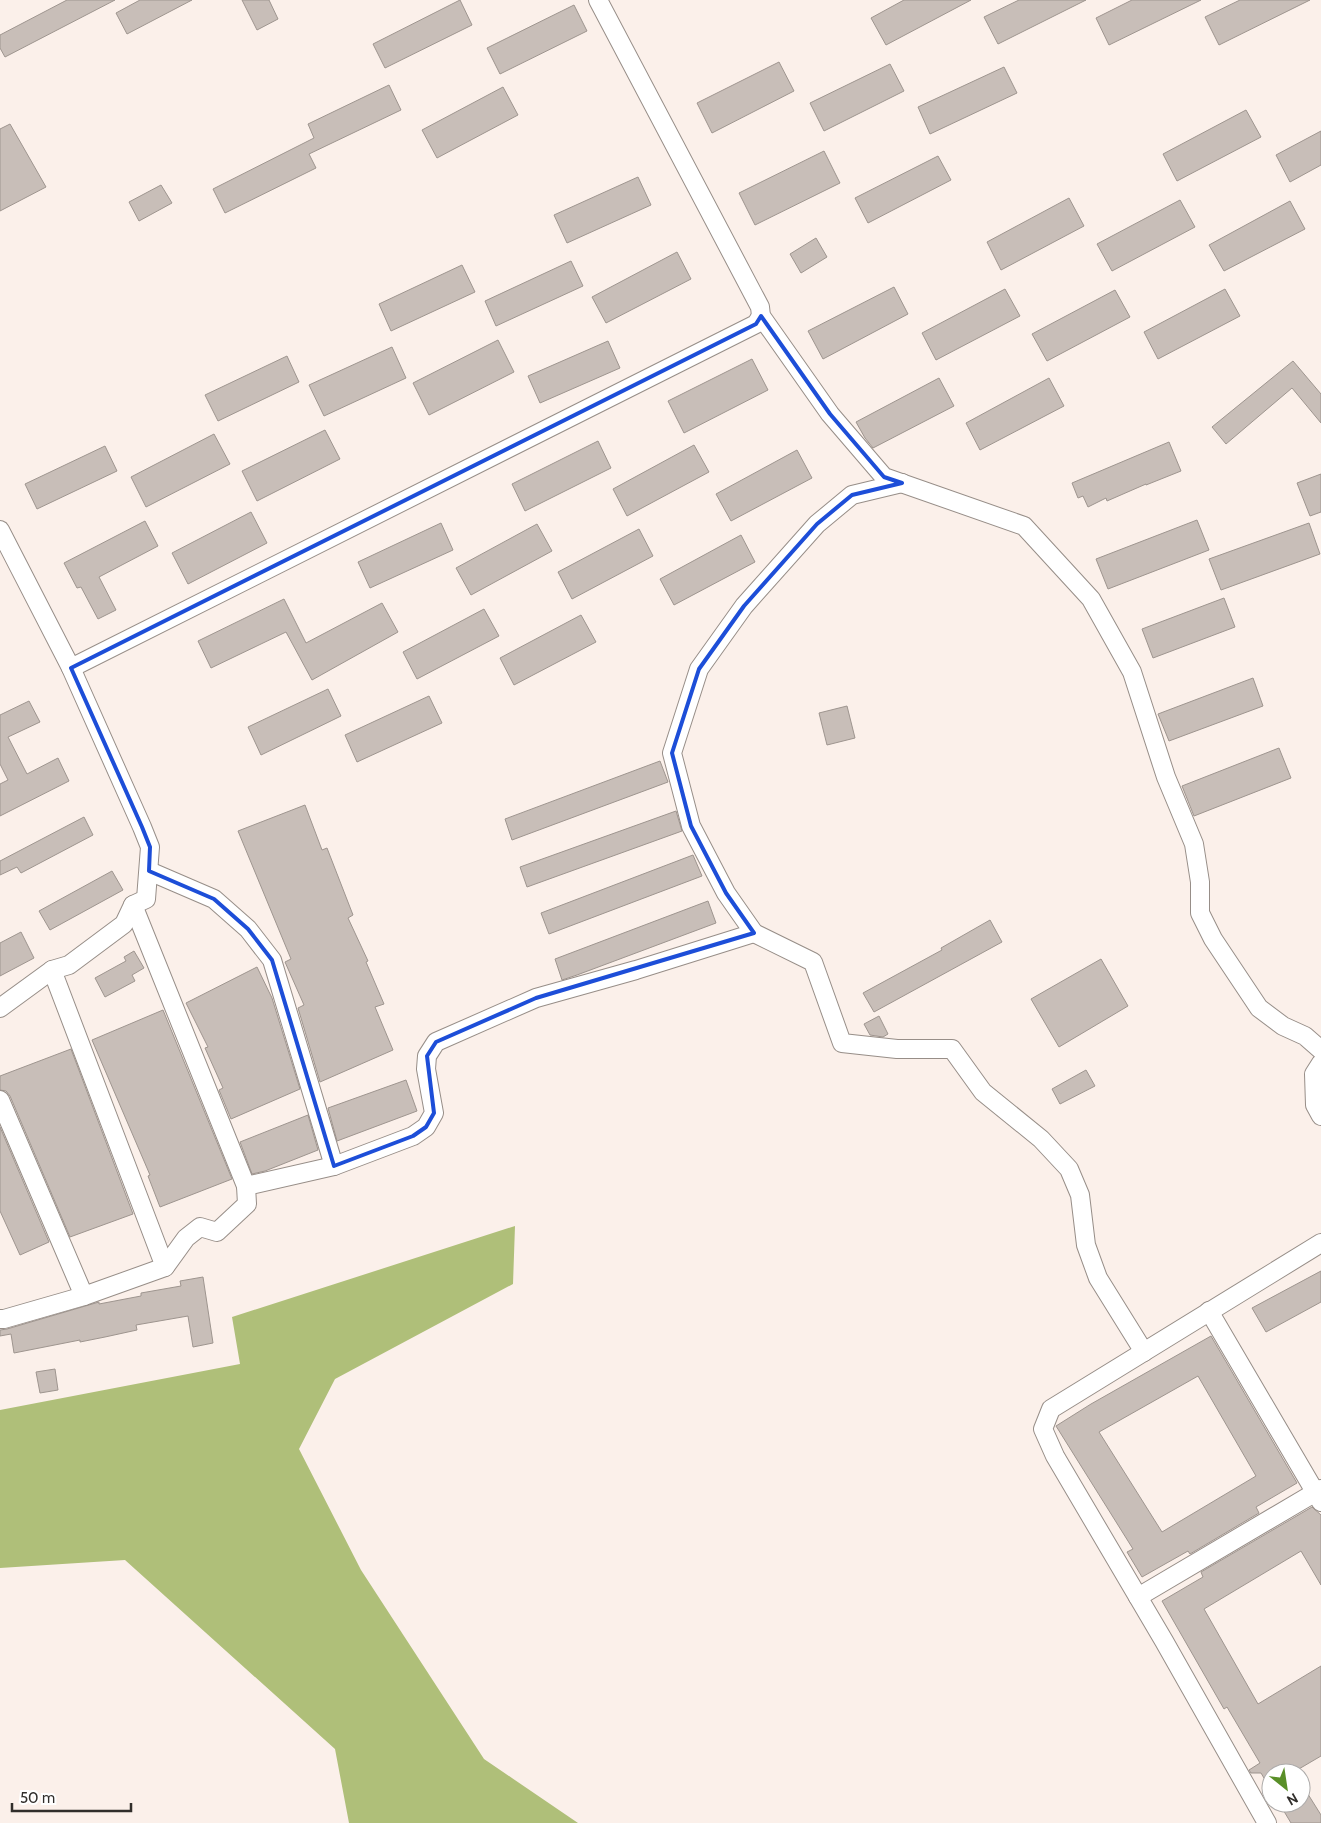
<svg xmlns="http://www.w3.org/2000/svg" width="1321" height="1823" font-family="Cabin,sans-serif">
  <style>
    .forest { fill: #afbf79 }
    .building { fill: #c8beb8; stroke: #9e958f; fill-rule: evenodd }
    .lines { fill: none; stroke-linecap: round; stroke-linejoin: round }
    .minor-casing { stroke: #978e88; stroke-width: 20 }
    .minor { stroke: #fff; stroke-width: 18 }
    .marked { fill: none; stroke: #1d4ed8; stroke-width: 4; stroke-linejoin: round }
  </style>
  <rect width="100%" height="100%" fill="#fbf0ea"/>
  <path class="forest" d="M515 1226 513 1284 335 1379 299 1449 361 1570 484 1759 578 1823H349L335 1749 125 1560 0 1568V1410L240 1364 232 1317Z"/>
  <g class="building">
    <path d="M67 0H115L5 57 0 48V35Z"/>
    <path d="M140 0H192L127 34 116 13Z"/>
    <path d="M242 0H269L278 19 257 30Z"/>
    <path d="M460 0 472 25 385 68 373 44Z"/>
    <path d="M904 0H971L886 45 871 18Z"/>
    <path d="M1019 0H1086L998 44 984 17Z"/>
    <path d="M1132 0H1201L1109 45 1096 18Z"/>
    <path d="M1240 0H1310L1219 45 1205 17Z"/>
    <path d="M574 5 587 31 500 74 487 48Z"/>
    <path d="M779 62 794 91 712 133 697 103Z"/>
    <path d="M890 64 904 91 824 131 810 103Z"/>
    <path d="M1004 67 1017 93 930 134 918 107Z"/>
    <path d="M389 85 401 110 309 154 316 168 225 213 213 189 314 138 308 124Z"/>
    <path d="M503 87 518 115 437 158 422 130Z"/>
    <path d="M1246 110 1261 137 1177 181 1163 154Z"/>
    <path d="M10 124 46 187 0 211V129Z"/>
    <path d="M1321 131V165L1290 182 1276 155Z"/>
    <path d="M824 151 840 183 755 225 739 193Z"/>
    <path d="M938 156 951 180 868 223 855 198Z"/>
    <path d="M638 177 651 205 567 243 554 215Z"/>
    <path d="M161 185 172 203 139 221 129 202Z"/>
    <path d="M1069 198 1084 226 1001 270 987 242Z"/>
    <path d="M1180 200 1195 227 1112 271 1097 244Z"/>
    <path d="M1290 201 1305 229 1224 271 1209 245Z"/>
    <path d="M816 238 827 257 801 273 790 254Z"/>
    <path d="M677 252 691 279 606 323 592 297Z"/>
    <path d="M571 261 583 286 496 326 485 301Z"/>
    <path d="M462 265 475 292 391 331 379 304Z"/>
    <path d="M894 287 908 314 823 359 808 331Z"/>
    <path d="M1005 289 1020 316 936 360 922 333Z"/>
    <path d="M1225 289 1240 316 1158 359 1144 332Z"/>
    <path d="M1115 290 1130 317 1047 361 1032 334Z"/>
    <path d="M498 340 514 372 429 415 413 383Z"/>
    <path d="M608 341 620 368 540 403 528 376Z"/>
    <path d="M392 347 406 378 324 416 309 385Z"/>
    <path d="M287 356 299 382 218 421 205 395Z"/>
    <path d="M752 359 768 390 684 433 668 401Z"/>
    <path d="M1293 361 1321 394V423L1292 388 1226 444 1212 427Z"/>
    <path d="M939 378 954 406 873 448 865 438 856 422Z"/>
    <path d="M1049 378 1064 406 980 450 966 423Z"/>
    <path d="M325 430 340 459 257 501 242 471Z"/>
    <path d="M214 434 230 464 146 507 131 477Z"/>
    <path d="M598 441 611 468 525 511 512 484Z"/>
    <path d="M1169 442 1181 471 1146 485V484L1107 501 1106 498 1088 507 1083 496 1078 498 1072 483Z"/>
    <path d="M694 445 709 472 627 516 613 489Z"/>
    <path d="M105 446 117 471 37 509 25 484Z"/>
    <path d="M797 450 812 478 731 521 716 494Z"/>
    <path d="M1321 474V512L1310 516 1297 483Z"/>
    <path d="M251 512 267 543 188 584 172 553Z"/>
    <path d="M1197 520 1209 550 1108 589 1096 559Z"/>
    <path d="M145 521 158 546 99 577 116 610 98 619 81 587 77 588 64 563Z"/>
    <path d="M441 523 453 550 370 588 358 562Z"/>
    <path d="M1309 523 1320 554 1221 590 1209 559Z"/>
    <path d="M537 524 552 551 471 595 456 568Z"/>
    <path d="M639 529 653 556 572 599 558 572Z"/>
    <path d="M741 535 755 562 674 605 660 579Z"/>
    <path d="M1224 598 1235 627 1153 658 1142 629Z"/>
    <path d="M284 599 306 643 382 603 398 632 312 680 286 632 211 668 198 641Z"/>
    <path d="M484 609 499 636 417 679 403 652Z"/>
    <path d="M581 615 596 642 514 685 500 658Z"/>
    <path d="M1253 678 1263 706 1169 741 1158 714Z"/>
    <path d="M328 689 341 716 261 755 248 727Z"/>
    <path d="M429 696 442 723 357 762 345 735Z"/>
    <path d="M29 701 40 722 8 737 27 774 58 758 69 781 0 816V784L8 780 0 764V715Z"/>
    <path d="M847 706 855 738 827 745 819 713Z"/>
    <path d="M1279 748 1291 778 1194 816 1182 786Z"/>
    <path d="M660 761 668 782 512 840 505 819Z"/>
    <path d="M305 805 322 850 327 848 353 915 348 918 368 961 366 962 384 1004 375 1007 393 1050 320 1082 298 1008 304 1005 285 962 291 959 238 831Z"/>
    <path d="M676 811 682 831 527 887 520 867Z"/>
    <path d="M84 817 93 835 21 873 17 867 0 875V861Z"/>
    <path d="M693 855 702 876 549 934 541 913Z"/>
    <path d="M112 871 123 890 50 930 39 911Z"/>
    <path d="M708 901 716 923 577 975 562 980 555 959Z"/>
    <path d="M990 920 1002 942 874 1012 863 993 942 950 941 948Z"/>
    <path d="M21 932 34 958 0 976V943Z"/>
    <path d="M134 951 144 968 132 975 135 981 105 997 95 978 126 961 124 957Z"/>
    <path d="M1101 959 1128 1006 1059 1047 1031 999Z"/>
    <path d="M257 967 272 998 300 1089 231 1119 219 1090 223 1088 205 1048 208 1047 186 1003Z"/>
    <path d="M163 1010 232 1179 160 1207 148 1176 150 1175 92 1040Z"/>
    <path d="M879 1016 888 1034 883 1037 870 1035 864 1024Z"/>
    <path d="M71 1049 133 1214 70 1237 10 1096 6 1091 0 1090V1076Z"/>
    <path d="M1086 1070 1095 1086 1060 1104 1052 1089Z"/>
    <path d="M406 1080 417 1111 337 1141 328 1108Z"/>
    <path d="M308 1115 318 1150 265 1171 252 1174 240 1142Z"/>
    <path d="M0 1127 49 1242 20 1255 0 1211Z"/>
    <path d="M1321 1271V1302L1266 1332 1252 1308Z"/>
    <path d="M203 1277 213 1343 193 1347 188 1316 136 1325 137 1330 105 1337 80 1342V1340L14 1353 11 1334 0 1336V1330L7 1329 99 1302V1304L141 1296V1293L181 1286 180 1281Z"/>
    <path d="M1211 1336 1297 1483 1256 1507 1259 1513 1190 1554 1188 1551 1142 1577 1127 1552 1133 1549 1056 1426 1091 1404ZM1198 1376 1256 1476 1162 1532 1099 1432Z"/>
    <path d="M55 1369 58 1390 40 1393 36 1372Z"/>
    <path d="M1312 1507 1321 1515V1585L1301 1551 1204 1609 1258 1704 1321 1666V1756L1292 1773H1271V1790L1261 1773H1251L1249 1770 1260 1763 1227 1707 1224 1709 1162 1601 1203 1577 1201 1572Z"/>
    <path d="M1301 1783 1321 1815V1823H1291L1279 1803H1301Z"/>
  </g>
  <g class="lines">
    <g class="minor-casing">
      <g id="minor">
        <path d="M598 0 760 307 761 316 830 414 884 477 1024 526 1091 599 1132 672 1166 777 1194 844 1200 882V913L1213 939 1259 1008 1283 1026 1305 1036 1321 1050"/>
        <path d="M902 483 852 495 817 524 744 606 699 669 672 753 691 826 726 893 754 933 813 962 842 1043 897 1049H952L983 1092 1041 1139 1069 1169 1080 1195 1086 1245 1098 1278 1144 1352"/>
        <path d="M0 530 71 668 142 827 150 847 146 899 133 905 124 924 69 965 52 970 0 1008"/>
        <path d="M71 668 756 324 761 316"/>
        <path d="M149 871 214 899 248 929 272 960 334 1166"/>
        <path d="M133 905 246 1186"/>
        <path d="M52 970 165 1267"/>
        <path d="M1321 1063 1314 1074 1315 1105 1321 1116"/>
        <path d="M0 1100 84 1296"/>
        <path d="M1209 1311 1321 1502"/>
        <path d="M0 1319H4L84 1296 165 1267 186 1238 200 1227 217 1232 247 1204 246 1186 334 1166 413 1136 426 1127 434 1113 426 1069 427 1056 436 1042 536 998 636 970 754 933"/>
        <path d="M1138 1597 1321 1489"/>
        <path d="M1267 1823 1164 1641 1055 1456 1043 1429 1051 1409 1321 1243"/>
      </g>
    </g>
    <use href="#minor" class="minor"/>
  </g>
  <path class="marked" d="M761 316 830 414 884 477 902 483 852 495 817 524 744 606 699 669 672 753 691 826 726 893 754 933 536 998 436 1042 427 1056 434 1113 426 1127 413 1136 334 1166 272 960 248 929 214 899 149 871 150 847 142 827 71 668 756 324Z"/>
  <g transform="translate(1286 1788) rotate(150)"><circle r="24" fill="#ffffff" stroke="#adabaa"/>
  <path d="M0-4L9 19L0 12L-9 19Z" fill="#598f28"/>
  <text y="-8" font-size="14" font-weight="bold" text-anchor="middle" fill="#312e2b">N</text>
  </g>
  <path d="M12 1803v8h119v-8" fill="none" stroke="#312e2b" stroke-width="2.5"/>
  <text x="20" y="1803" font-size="15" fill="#312e2b" stroke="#ffffff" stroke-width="4" paint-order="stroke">50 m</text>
</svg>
